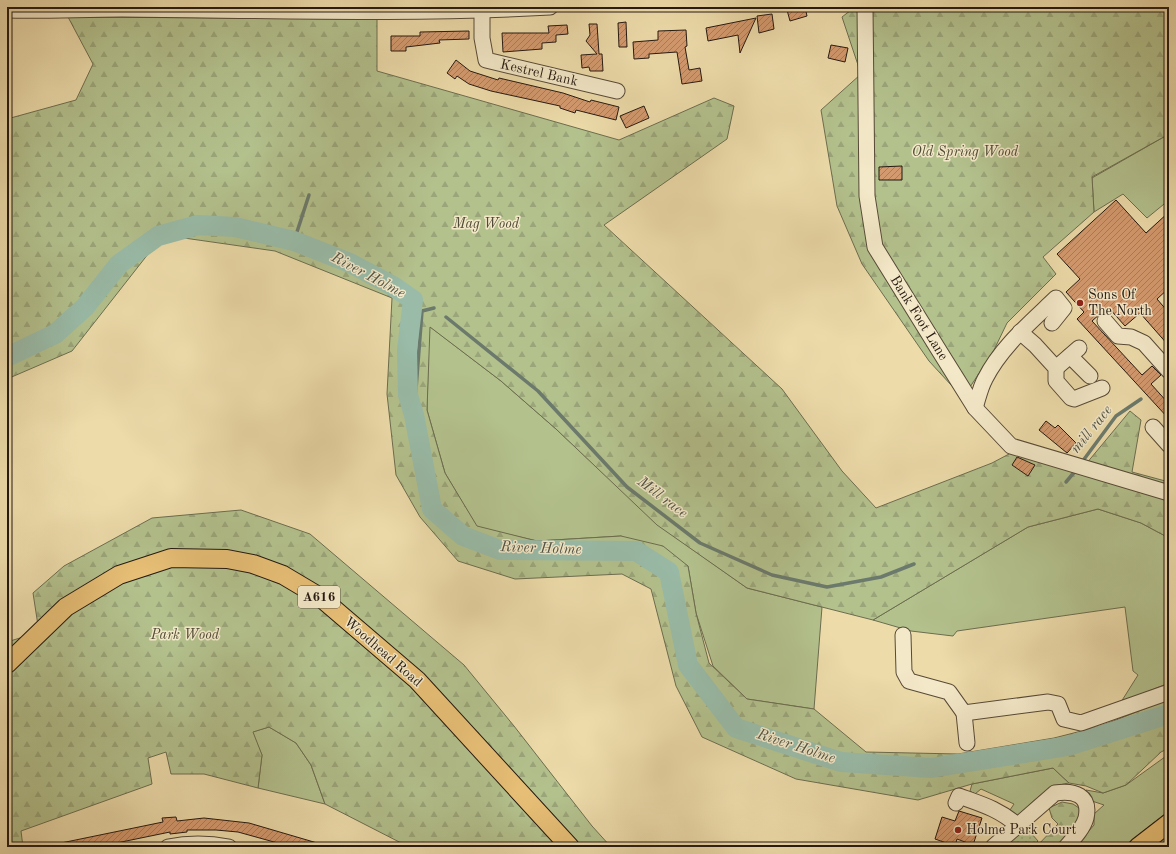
<svg xmlns="http://www.w3.org/2000/svg" width="1176" height="854" font-family="'Old Standard TT',serif">
  <style>
    .grass { fill: #b3c18d; stroke: #6c6d4f }
    .forest { fill: url(#forest-firs); stroke: #6c6d4f }
    .park { fill: url(#park-dots); stroke: #6c6d4f }
    .lines { fill: none; stroke-linecap: round; stroke-linejoin: round }
    .stream { stroke: #6b7a6c; stroke-width: 3.5 }
    .river { stroke: #99bba8; stroke-width: 20 }
    .building { fill: url(#building-hatch); stroke: #251911 }
    .minor-casing { stroke: #574a37; stroke-width: 17 }
    .major-casing { stroke: #251911; stroke-width: 20 }
    .minor { stroke: #f3e8c8; stroke-width: 15 }
    .major { stroke: #e6be75; stroke-width: 18 }
    .poi-dot { fill: #8f2418; stroke: #f3e8c8; stroke-width: 1.5 }
    .labels { text-anchor: middle; dominant-baseline: central; stroke-width: 3; stroke-linejoin: round; paint-order: stroke }
    .shield { fill: #f3e8c8; stroke: #635748; stroke-width: 1 }
    .shield-label { font-size: 13px; font-weight: bold; fill: #251911 }
    .street-label { font-size: 14px; fill: #251911; stroke: #f3e8c8 }
    .park-label { font-size: 14px; font-style: italic; fill: #504b36; stroke: #f3e8c8 }
    .poi-label { font-size: 14px; fill: #251911; stroke: #f3e8c8; text-anchor: start }
    .water-label { font-size: 15px; font-style: italic; fill: #4e5246; stroke: #f3e8c8 }
  </style>
  <defs>
    <pattern id="forest-firs" width="22" height="20" patternUnits="userSpaceOnUse"><rect width="22" height="20" fill="#b3c18d"/><path d="M5 1l3.5 6h-7zM16 11l3.5 6h-7z" fill="#9aa579"/></pattern>
    <pattern id="park-dots" width="8" height="8" patternUnits="userSpaceOnUse"><rect width="8" height="8" fill="#b3c18d"/><path d="M2 2h.1M6 6h.1" fill="none" stroke="#9aa579" stroke-width="1.8" stroke-linecap="round"/></pattern>
    <pattern id="building-hatch" width="6" height="6" patternUnits="userSpaceOnUse"><rect width="6" height="6" fill="#d49a6f"/><path d="M-1 1l2-2M0 6l6-6M5 7l2-2" fill="none" stroke="#ac7d5a"/></pattern>
  </defs>
  <rect width="100%" height="100%" fill="#eddbaa"/>
  <filter id="stains"><feTurbulence type="fractalNoise" baseFrequency=".005" numOctaves="4"/><feColorMatrix values="0 0 0 0 .2 0 0 0 0 .09 0 0 0 0 .02 0 0 0 .5 -.17"/></filter>
  <radialGradient id="worn" r=".72"><stop offset=".6" stop-color="#630" stop-opacity="0"/><stop offset="1" stop-color="#630" stop-opacity=".3"/></radialGradient>
  <g class="grass">
    <path d="M1169 134V200L1147 218 1123 194 1094 212 1092 178Z"/>
    <path d="M429 326 501 381 556 429 658 525 747 588 822 607 814 709 747 699 713 666 696 613 688 566 621 536 537 541 477 527 445 473 427 410Z"/>
    <path d="M1098 509 1141 523 1169 538V683L1121 702 1138 675 1133 671 1125 607 957 631 953 636 911 631 873 620 1028 527Z"/>
    <path d="M269 727 296 743 311 765 325 804 258 788 262 755 252 732Z"/>
    <path d="M1169 754V811L1123 847H1075L1094 825V814L1104 805 1092 801 1086 790 1103 793 1126 785Z"/>
    <path d="M1053 768 1069 783C1046 786 1032 802 1017 818L1008 813 1014 804 981 789 975 794 970 791 972 784Z"/>
  </g>
  <g class="forest">
    <path d="M855 7H1169V134L1092 177 1094 212 1043 257 1056 274 1007 323 994 350 963 398 929 361 862 264 837 206 821 110 861 74 842 17Z"/>
    <path d="M68 17 377 19V71L619 140 714 98 734 106 727 139 604 225 782 389 842 471 876 508 992 463 1009 454 1014 444 1086 464 1130 411 1141 420 1132 472 1169 482V538L1141 523 1098 509 1028 527 873 620 747 588 657 525 556 429 501 381 430 327 427 410 445 473 477 526 537 541 621 536 663 546 688 566 696 613 709 663 747 699 814 709 866 752 958 754 1054 738 1101 726 1169 699V748L1161 752 1126 785 1103 793 1086 786 1069 783 1053 768 972 784 918 800 796 779 702 737 676 686 651 589 622 574 515 579 458 561 420 517 396 475 387 394 392 298 275 251 163 235 72 351 7 379V119L76 100 93 64Z"/>
    <path d="M241 510 310 534 464 665 514 726 592 826 611 847H409L325 804 311 765 296 743 269 727 253 732 262 755 258 788 204 774H171L166 752 148 758 152 784 21 831 23 847H7V642L39 632 33 593 64 566 152 518Z"/>
    <path d="M1062 802 1073 804 1082 810 1081 820 1062 847H1036L1058 824 1052 818 1049 808Z"/>
    <path d="M1169 834V847H1153Z"/>
  </g>
  <path class="park" d="M1024 825 1038 841 1032 847H1000Z"/>
  <g class="lines">
    <g class="stream">
      <path d="M294 241 309 195"/>
      <path d="M446 317 538 391 627 487 700 543 772 575 827 587 881 577 914 564"/>
      <path d="M414 415 422 311 434 308"/>
      <path d="M1082 462 1116 416 1141 399"/>
      <path d="M1066 482 1077 469"/>
    </g>
    <path class="river" d="M7 357 55 334 85 307 119 264 158 236 198 225 235 227 294 241 350 263 393 286 413 300 407 350 408 395 414 415 432 509 463 536 500 550 636 551 669 572 688 665 736 728 841 762 931 768 1068 746 1169 714"/>
  </g>
  <g class="building">
    <path d="M801 7H805L807 16 790 21 787 10Z"/>
    <path d="M772 14 774 29 759 33 757 16Z"/>
    <path d="M756 18 740 53 738 35 708 41 706 28Z"/>
    <path d="M626 22 627 47H619L618 23Z"/>
    <path d="M589 24H597L599 54H602L603 71H590L589 67 582 68 581 55 597 54 586 41 590 35Z"/>
    <path d="M567 25 568 34 556 35V42L542 43V49L503 52 502 33H549L548 26Z"/>
    <path d="M686 30 687 46 685 47 689 70 700 68 702 81 682 84 677 52 649 54V58L634 59 633 42 658 40V31Z"/>
    <path d="M469 31V39L439 40 440 43 406 47V51H391V36H420V32Z"/>
    <path d="M831 45 848 48 845 62 828 58Z"/>
    <path d="M456 60 470 71 498 80 499 78 563 93 590 102 591 100 619 107 616 120 576 110 575 113 560 108V106L491 91 469 84 457 76 455 79 447 73Z"/>
    <path d="M644 106 649 118 626 128 620 116Z"/>
    <path d="M902 166V180H879V167Z"/>
    <path d="M1116 200 1146 233 1169 212V288L1157 299 1169 313V346L1140 313 1125 326 1108 307 1092 321 1142 375 1152 366 1161 375 1151 384 1169 404V419L1077 319 1084 312 1066 292 1080 279 1057 254Z"/>
    <path d="M1046 421 1055 428 1058 425 1076 443 1067 453 1039 430Z"/>
    <path d="M1017 457 1035 465 1028 476 1012 465Z"/>
    <path d="M959 811 982 818 973 845 957 839 955 846 935 839 942 817 955 821Z"/>
    <path d="M176 817 177 821 204 818 249 823 324 845V847H292L238 832 216 830H187V832L170 834V832L97 847H61V843L163 822 162 818Z"/>
  </g>
  <g class="lines">
    <g class="minor-casing">
      <g id="minor">
        <path d="M865 7 867 196 875 247 940 352 975 408 1011 446 1169 493"/>
        <path d="M7 10C45 11 83 9 122 9 264 10 407 15 550 7"/>
        <path d="M482 11V38L486 60 617 91"/>
        <path d="M1105 321 1118 336 1131 337 1144 343 1169 371"/>
        <path d="M1020 332 1035 345 1056 368V381L1071 398 1074 399 1102 388"/>
        <path d="M1070 356 1090 376"/>
        <path d="M1056 368 1079 348"/>
        <path d="M975 408C978 399 980 388 985 379 1001 347 1030 323 1056 298L1064 308 1052 323"/>
        <path d="M1153 427 1169 445"/>
        <path d="M903 635 904 672 909 681 949 692 964 713 1048 702 1058 704 1064 719 1081 723 1169 692"/>
        <path d="M964 713 967 743"/>
        <path d="M956 803 959 796C981 804 999 809 1017 825"/>
        <path d="M168 847C188 843 208 843 229 847"/>
        <path d="M993 847 1055 793C1074 790 1091 795 1086 818 1083 829 1073 839 1066 847"/>
      </g>
    </g>
    <g class="major-casing">
      <g id="major">
        <path d="M7 664 66 607 119 575 171 558 227 559 253 564 283 575 320 597 417 680 570 847"/>
        <path d="M1138 847 1169 823"/>
      </g>
    </g>
    <use href="#minor" class="minor"/>
    <use href="#major" class="major"/>
  </g>
  <g class="poi-dot">
    <circle cx="1080" cy="303" r="4"/>
    <circle cx="958" cy="830" r="4"/>
  </g>
  <g class="labels">
    <rect class="shield" x="298" y="586" width="42" height="22" rx="3"/>
    <g class="shield-label">
      <text x="319" y="597">A616</text>
    </g>
    <g class="street-label">
      <text transform="translate(539 73) rotate(13)">Kestrel Bank</text>
      <text transform="translate(919 318) rotate(58)">Bank Foot Lane</text>
      <text transform="translate(383 652) rotate(41)">Woodhead Road</text>
    </g>
    <g class="park-label">
      <text x="965" y="152">Old Spring Wood</text>
      <text x="486" y="224">Mag Wood</text>
      <text x="185" y="635">Park Wood</text>
    </g>
    <g class="poi-label">
      <text x="1088" y="295">Sons Of<tspan x="1088" dy="16">The North</tspan></text>
      <text x="966" y="830">Holme Park Court</text>
    </g>
    <g class="water-label">
      <text transform="translate(368 276) rotate(28)">River Holme</text>
      <text transform="translate(1092 430) rotate(-51)">mill race</text>
      <text transform="translate(662 498) rotate(37)">Mill race</text>
      <text transform="translate(541 549) rotate(2)">River Holme</text>
      <text transform="translate(796 747) rotate(18)">River Holme</text>
    </g>
  </g>
  <rect width="1176" height="854" fill="none" stroke="#eddbaa" stroke-width="24"/>
  <rect x="8" y="8" width="1160" height="838" fill="none" stroke="#251911" stroke-width="2"/>
  <rect x="12" y="12" width="1152" height="830" fill="none" stroke="#251911"/>
  <rect width="100%" height="100%" filter="url(#stains)"/>
  <rect width="100%" height="100%" fill="url(#worn)"/>
</svg>
